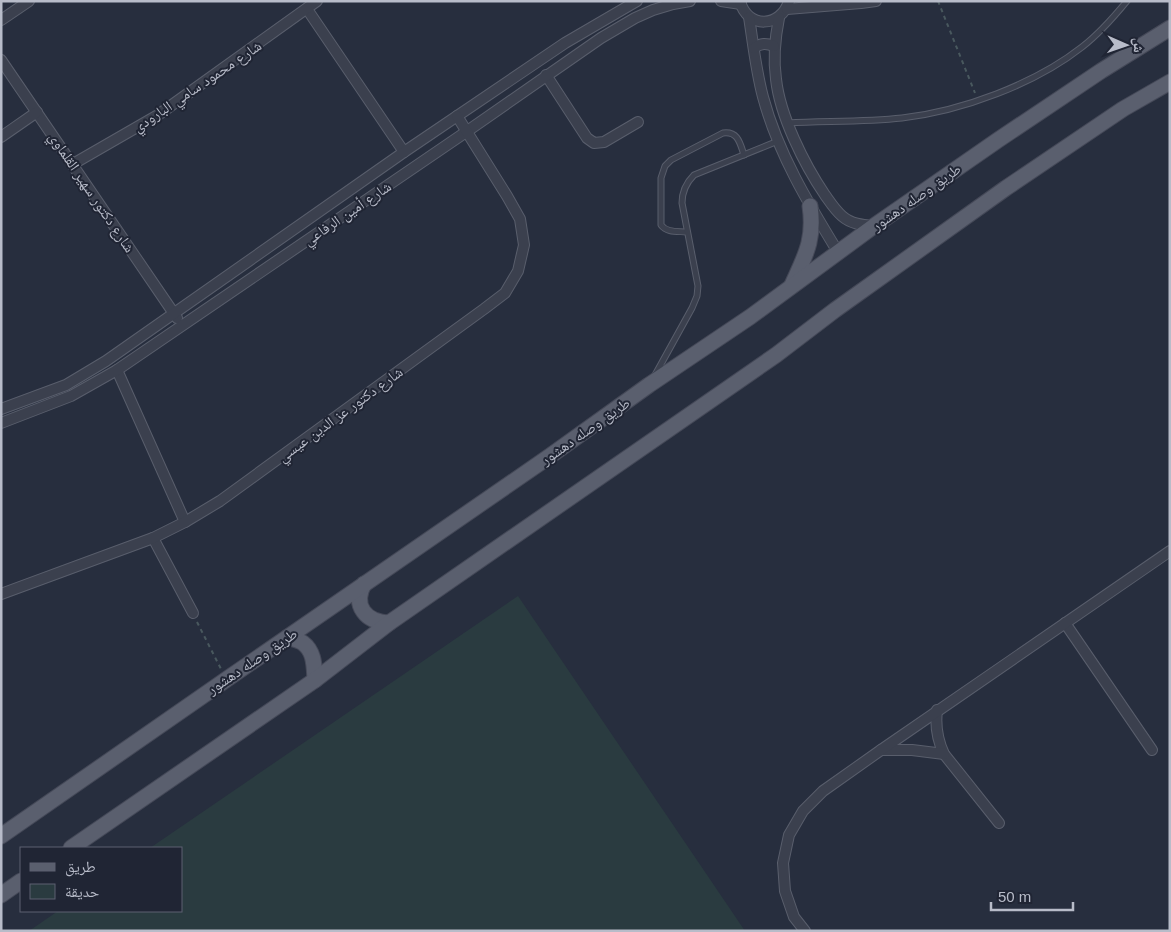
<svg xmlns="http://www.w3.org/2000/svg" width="1171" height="932" font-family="Helvetica,'Noto Naskh Arabic',sans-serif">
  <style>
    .green { fill: #2a3b40 }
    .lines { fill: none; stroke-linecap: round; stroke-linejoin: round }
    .service-casing { stroke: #595e6c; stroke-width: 7 }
    .minor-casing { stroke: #595e6c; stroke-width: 12 }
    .primary-casing { stroke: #454958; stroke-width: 17 }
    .path { stroke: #49585e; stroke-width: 2; stroke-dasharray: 4 4; stroke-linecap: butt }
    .service { stroke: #3b404e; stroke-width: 5 }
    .minor { stroke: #3b404e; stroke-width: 10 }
    .primary { stroke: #5a5f6e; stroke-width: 15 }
    .labels { text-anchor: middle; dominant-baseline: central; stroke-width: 4; stroke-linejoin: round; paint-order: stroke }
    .street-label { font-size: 15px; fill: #b8bcc9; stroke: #202534 }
  </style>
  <rect width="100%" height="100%" fill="#272e3e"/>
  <path class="green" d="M518 596 745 931H29L58 911H181V848H150Z"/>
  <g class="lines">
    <g class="service-casing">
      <g id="service">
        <path d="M788 123C826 121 865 122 902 118 962 111 1035 84 1082 47 1099 34 1113 18 1127 1"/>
        <path d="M687 232C678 231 667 233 661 225V178L665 166 671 160 723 133C738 131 740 143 744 155"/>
        <path d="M655 375 692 308 697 296 698 286 682 203C682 192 686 183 694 175L778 141"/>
      </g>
    </g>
    <g class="minor-casing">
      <g id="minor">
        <path d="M721 1 741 4"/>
        <path d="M740 1C747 29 781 28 789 1"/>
        <path d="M307 9 404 152"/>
        <path d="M787 9 861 3 876 1"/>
        <path d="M749 17C753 43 756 71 763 97 778 153 808 203 838 252"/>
        <path d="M779 18C775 38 773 58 776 79 780 116 804 164 825 195 830 202 835 210 842 216 851 224 862 225 874 226"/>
        <path d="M1 20 29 1"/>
        <path d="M754 48C761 43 766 43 774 46"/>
        <path d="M1 60 177 318"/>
        <path d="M546 75 587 138 594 143 604 142 638 122"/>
        <path d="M1 137 37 112"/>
        <path d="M73 164 158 115 317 1"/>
        <path d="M117 370 185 522"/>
        <path d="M1 409 66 385 106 361 404 152 565 43 630 5 637 1"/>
        <path d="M1 423 71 396 117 370 466 132 601 38 635 18 653 10 673 4 690 1"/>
        <path d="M153 538 193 613"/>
        <path d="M1 594 153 538 185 522 220 501 484 309 505 293 518 271 524 245 520 219 507 196 457 116"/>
        <path d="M1065 623 1152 750"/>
        <path d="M937 710C935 726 937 739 944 754L999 823"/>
        <path d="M881 750H912L944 754"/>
        <path d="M805 931 794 917 785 891 783 863 789 835 803 811 823 791 881 750 1170 551"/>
      </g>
    </g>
    <g class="primary-casing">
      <g id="primary">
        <path d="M792 285C805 256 815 240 810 206"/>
        <path d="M364 584C352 606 366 622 389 623"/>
        <path d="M288 637C292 639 299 640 303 643 315 652 314 667 315 680"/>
        <path d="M1 836 227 679 550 456 649 385 750 317 874 226 998 140 1101 71 1170 28"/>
        <path d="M71 848 315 680 389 623 776 355 835 310 1006 188 1123 109 1170 82"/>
        <path d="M1 895 21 881"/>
      </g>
    </g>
    <g class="path">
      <path d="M938 1 975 93"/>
      <path d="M197 622 221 669"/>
    </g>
    <use href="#service" class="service"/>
    <use href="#minor" class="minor"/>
    <use href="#primary" class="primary"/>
  </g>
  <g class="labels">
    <g class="street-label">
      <text transform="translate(197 86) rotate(-34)">شارع محمود سامي البارودي</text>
      <text transform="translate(92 192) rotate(56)">شارع دكتور سهير القلماوي</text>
      <text transform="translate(916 197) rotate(-35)">طريق وصله دهشور</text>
      <text transform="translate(347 213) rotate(-34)">شارع أمين الرفاعي</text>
      <text transform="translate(340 414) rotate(-36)">شارع دكتور عز الدين عيسي</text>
      <text transform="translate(585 431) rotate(-35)">طريق وصله دهشور</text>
      <text transform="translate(252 661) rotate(-34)">طريق وصله دهشور</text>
    </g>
  </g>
  <rect width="1171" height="932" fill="none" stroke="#b8bcc9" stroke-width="5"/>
  <rect x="20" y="847" width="162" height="65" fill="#202534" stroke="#5d6170"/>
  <rect x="30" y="863" width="25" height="8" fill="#5a5f6e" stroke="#5d6170"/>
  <text x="65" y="872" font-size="15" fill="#b8bcc9">طريق</text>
  <rect x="30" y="884" width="25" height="15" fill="#2a3b40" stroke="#5d6170"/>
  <text x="65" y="897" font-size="15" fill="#b8bcc9">حديقة</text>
  <g transform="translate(1126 45) rotate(92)" stroke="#202534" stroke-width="4" paint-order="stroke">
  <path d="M0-4L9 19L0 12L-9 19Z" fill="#b8bcc9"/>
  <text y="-8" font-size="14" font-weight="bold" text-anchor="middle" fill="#b8bcc9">ش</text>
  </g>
  <path d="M991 902v8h82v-8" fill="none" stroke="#b8bcc9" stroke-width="2.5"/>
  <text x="998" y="902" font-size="15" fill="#b8bcc9" stroke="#202534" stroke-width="4" paint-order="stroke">50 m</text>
</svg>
